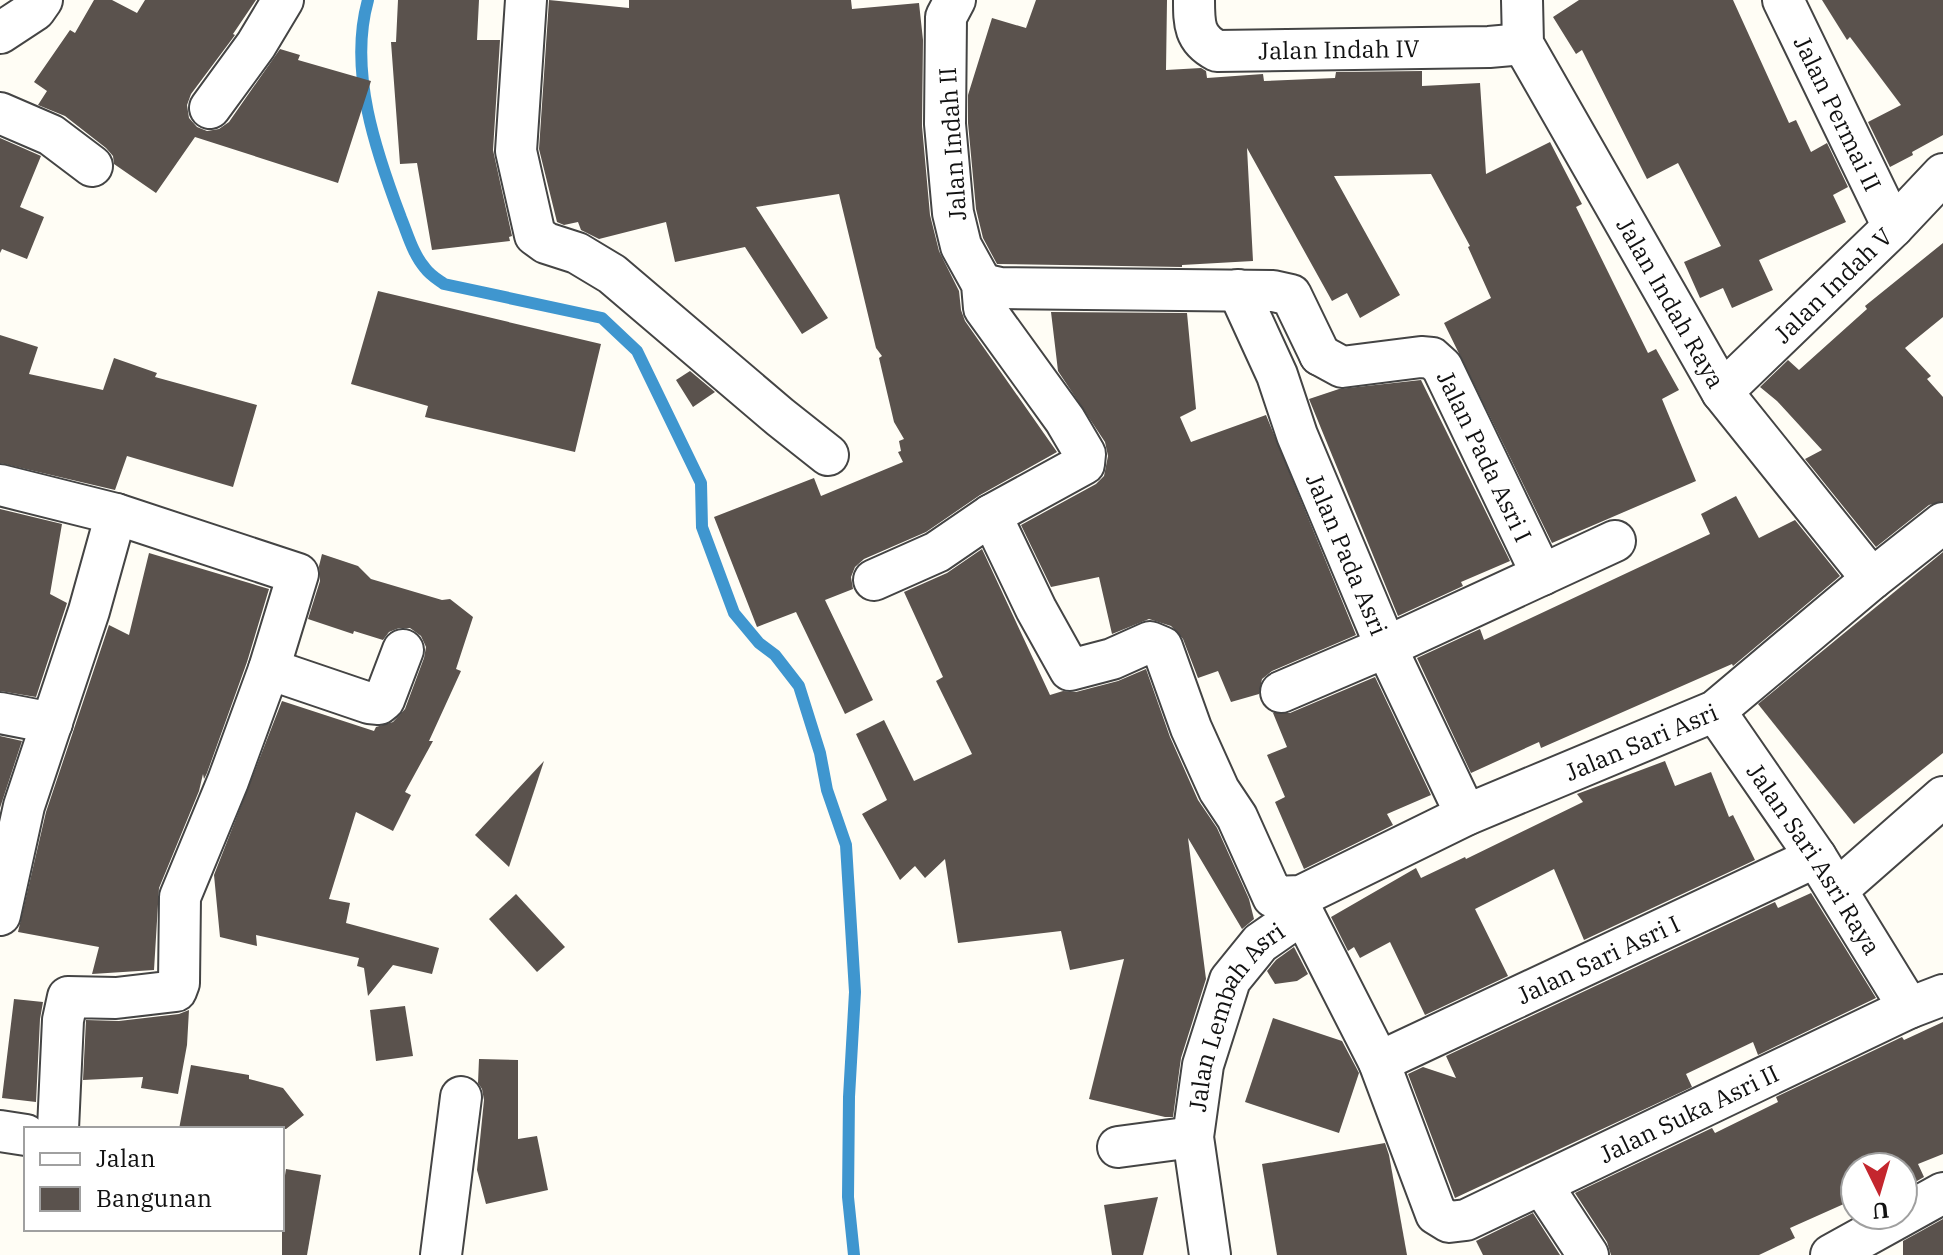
<svg xmlns="http://www.w3.org/2000/svg" width="1943" height="1255" font-family="'IBM Plex Serif',serif">
  <style>
    .lines { fill: none; stroke-linecap: round; stroke-linejoin: round }
    .stream { stroke: #3f96cf; stroke-width: 12 }
    .building { fill: #5a524d }
    .street-casing { stroke: #444; stroke-width: 44 }
    .street { stroke: #fff; stroke-width: 40 }
    .labels { text-anchor: middle; dominant-baseline: central; stroke-width: 8; stroke-linejoin: round; paint-order: stroke }
    .street-label { font-size: 24px; fill: #111; stroke: #fff }
  </style>
  <rect width="100%" height="100%" fill="#fffdf5"/>
  <g class="lines">
    <path class="stream" d="M368 0C348 71 376 152 401 218 408 235 413 254 425 268 430 275 437 279 444 284L602 318 637 351 701 483 702 527 734 613 759 643 775 655 799 686 820 753 827 790 846 845 855 992 849 1097 848 1197 854 1255"/>
  </g>
  <g class="building">
    <path d="M94 0H112L137 13 145 0H256L233 34 235 35 191 94 187 105 189 118 197 127 207 131 219 129 229 122 280 49 300 55 298 60 371 81 338 183 195 137 156 193 114 164 113 156 106 148 65 116 38 105 47 91 34 82 70 30 75 33Z"/>
    <path d="M398 0H479L477 40H500L493 150 512 236 509 237 510 241 432 250 417 163 400 164 391 42H396Z"/>
    <path d="M549 0 629 8V0H851L852 9 919 3 923 40 922 126 930 215 939 251 959 291 961 310 965 321 1057 452 980 495 926 532 864 559 855 567 851 577 853 589 825 600 873 700 845 714 796 612 757 627 714 517 814 478 821 496 903 462 898 452 901 451 899 441 904 439 894 422 879 358 882 356 876 348 839 194 756 207 828 318 802 334 745 247 675 262 666 222 599 239 581 230 578 222 564 225 557 222 539 149Z"/>
    <path d="M1036 0H1167L1166 70 1201 68 1206 71 1207 78 1263 74 1264 81 1335 78 1336 72 1422 71V86L1480 83 1486 174 1550 142 1582 204 1576 207 1648 353 1656 349 1679 390 1662 399 1696 481 1552 543 1444 323 1491 298 1468 247 1470 246 1431 174 1334 176 1400 295 1360 318 1347 293 1332 301 1247 148 1253 261 1182 265V267L997 264 983 238 976 209 968 123V95L992 18 1026 28Z"/>
    <path d="M1579 0H1733L1789 123 1796 120 1811 152 1827 143 1848 187 1833 195 1846 222 1759 260 1773 290 1732 308 1723 288 1700 298 1684 262 1721 246 1678 163 1647 179 1582 50 1576 54 1553 17Z"/>
    <path d="M1822 0H1943V135L1912 152 1913 155 1890 167 1868 122 1901 105 1850 37 1847 40Z"/>
    <path d="M0 138 41 156 20 207 44 217 27 259 2 249 0 253Z"/>
    <path d="M1943 243V317L1905 348 1931 376 1927 379 1943 397V501L1929 505 1876 547 1805 459 1822 450 1777 401 1760 387 1788 360 1799 370 1867 309 1865 306Z"/>
    <path d="M378 291 601 344 575 452 425 417 428 406 351 384Z"/>
    <path d="M1051 312 1187 313 1196 409 1180 417 1191 442 1266 415 1356 635 1272 671 1262 679 1259 694 1231 702 1218 671 1198 678 1183 639 1171 626 1149 619 1112 634 1099 577 1051 587 1021 525 1096 484 1104 476 1108 456 1105 442 1058 371Z"/>
    <path d="M0 335 38 347 29 374 103 390 114 358 157 373 155 377 257 405 233 487 127 456 115 490 0 463Z"/>
    <path d="M690 371 715 392 693 407 676 380Z"/>
    <path d="M1421 380 1510 561 1461 582 1463 586 1398 616 1309 399 1339 389Z"/>
    <path d="M1736 496 1759 538 1795 520 1840 576 1733 666 1732 664 1541 748 1539 742 1471 773 1417 658 1480 629 1484 640 1710 534 1701 514Z"/>
    <path d="M0 509 62 524 50 594 67 603 36 697 0 691Z"/>
    <path d="M982 549 1050 695 1063 691 1076 692 1118 681 1146 669 1170 737 1198 800 1217 828 1249 899 1254 919 1242 929 1188 838 1206 979 1181 1058 1173 1117H1165L1089 1099 1124 959 1070 970 1061 931 958 943 945 859 925 878 915 866 900 880 862 814 887 800 856 734 884 720 914 781 972 754 936 681 943 677 904 592 947 573Z"/>
    <path d="M1943 552V753L1854 824 1758 704Z"/>
    <path d="M149 553 269 589 247 662 207 773 204 779 203 774 199 791 159 888 154 970 92 974 99 947 18 932 46 812 109 625 129 635Z"/>
    <path d="M322 554 358 566 371 579 442 600 450 599 473 617 456 669 461 671 429 741H433L405 792 411 795 393 831 356 812 329 899 350 903 346 923 439 948 432 974 393 965 368 996 364 968 357 966 359 958 256 935 257 946 220 937 214 875 282 701 374 731 376 727 393 722 405 709 424 658 426 647 421 636 410 628H399L389 632 383 640 354 631 353 634 308 619 320 581 319 566Z"/>
    <path d="M1375 677 1431 795 1387 814 1393 825 1304 869 1275 802 1285 797 1267 755 1287 747 1273 713H1290Z"/>
    <path d="M0 736 22 741 0 808Z"/>
    <path d="M544 761 509 867 475 835Z"/>
    <path d="M1665 761 1675 786 1711 772 1729 817 1733 815 1755 860 1584 940 1554 869 1475 909 1508 976 1425 1015 1390 942 1360 958 1354 947 1348 951 1331 917 1416 868 1421 878 1465 857 1466 859 1583 802 1577 794Z"/>
    <path d="M1811 893 1876 998 1758 1055 1753 1042 1686 1074 1692 1087 1455 1198 1408 1074 1423 1067 1456 1078 1446 1056 1775 902 1778 908Z"/>
    <path d="M516 894 565 947 537 972 489 919Z"/>
    <path d="M1294 947 1308 974 1297 981 1275 984 1267 971 1276 960Z"/>
    <path d="M14 999 43 1002 40 1019 36 1102 2 1098Z"/>
    <path d="M405 1006 413 1056 376 1061 370 1010Z"/>
    <path d="M189 1010 187 1045 178 1094 141 1088 143 1077 83 1080 86 1020 119 1021 179 1014Z"/>
    <path d="M1273 1018 1342 1041 1359 1073 1339 1133 1245 1102Z"/>
    <path d="M1943 1022V1154L1918 1164 1924 1177 1903 1189V1167H1855V1199L1790 1228 1795 1238 1759 1255H1611L1607 1242 1575 1193 1712 1128 1715 1133 1778 1102 1776 1097 1902 1037 1904 1040Z"/>
    <path d="M479 1059 518 1060V1139L537 1136 548 1190 486 1204 477 1170 484 1100 482 1089 478 1083Z"/>
    <path d="M191 1065 249 1075V1079L283 1088 304 1115 286 1129H179Z"/>
    <path d="M1385 1143 1389 1155 1407 1255H1277L1262 1164Z"/>
    <path d="M286 1169 321 1175 307 1255H282V1194Z"/>
    <path d="M1158 1197 1143 1255H1112L1104 1205Z"/>
    <path d="M1533 1213 1560 1255H1483L1476 1241Z"/>
    <path d="M1943 1219V1255H1903V1241Z"/>
  </g>
  <g class="lines">
    <g class="street-casing">
      <g id="street">
        <path d="M526 0 516 151 535 235 546 243 577 253 612 274 780 417 828 455"/>
        <path id="s1" d="M1194 0C1194 24 1194 39 1217 51L1489 47 1523 44"/>
        <path id="s2" d="M1522 0 1523 44 1722 392 1872 579"/>
        <path id="s3" d="M1783 0 1893 227"/>
        <path d="M0 33 35 10 42 0"/>
        <path d="M210 108 256 45 283 0"/>
        <path d="M0 113 51 135 92 166"/>
        <path d="M982 284 1000 288 1273 291 1291 295 1320 355"/>
        <path id="s4" d="M1238 290 1277 375 1297 435 1386 647 1466 815"/>
        <path id="s5" d="M1320 355 1342 367 1421 357 1432 358 1442 367 1542 575"/>
        <path id="s6" d="M1722 392 1893 227 1943 174"/>
        <path d="M0 485 116 514 298 574 269 669 228 781 180 897 179 983 176 991 116 998 68 997 63 1020 58 1129"/>
        <path id="s7" d="M991 515 1036 609 1070 670 1112 659 1150 642 1162 647 1191 728 1219 790 1237 817 1273 897 1301 896 1466 815 1715 711 1872 579 1943 523"/>
        <path d="M874 580 937 552 991 515 1084 464 1085 454 1065 420 984 308 982 284 961 246 953 213 945 124 946 17 955 0"/>
        <path d="M269 669 369 703 379 704 384 700 403 650"/>
        <path d="M1281 692 1386 647 1615 541"/>
        <path id="s8" d="M1715 711 1816 857 1909 1008"/>
        <path d="M0 713 52 723"/>
        <path d="M1837 890 1943 797"/>
        <path id="s9" d="M1301 896 1303 913 1379 1062 1436 1214 1449 1222 1466 1220 1909 1008 1943 995"/>
        <path d="M0 915 24 806 89 611 116 514"/>
        <path id="s10" d="M1379 1062 1816 857"/>
        <path d="M0 1131 26 1135"/>
        <path d="M1118 1147 1193 1137"/>
        <path d="M1542 1185 1588 1255"/>
        <path d="M441 1255 461 1097"/>
        <path id="s11" d="M1210 1255 1193 1137 1203 1065 1230 980 1260 943 1303 913"/>
        <path d="M1831 1255 1943 1193"/>
      </g>
    </g>
    <use href="#street" class="street"/>
  </g>
  <g class="labels">
    <g class="street-label">
      <text stroke="none"><textPath href="#s1" startOffset="182">Jalan Indah IV</textPath></text>
      <text stroke="none"><textPath href="#s3" startOffset="126">Jalan Permai II</textPath></text>
      <text transform="translate(952 144) rotate(-94)">Jalan Indah II</text>
      <text stroke="none"><textPath href="#s6" startOffset="154">Jalan Indah V</textPath></text>
      <text stroke="none"><textPath href="#s2" startOffset="342">Jalan Indah Raya</textPath></text>
      <text stroke="none"><textPath href="#s5" startOffset="228">Jalan Pada Asri I</textPath></text>
      <text stroke="none"><textPath href="#s4" startOffset="286">Jalan Pada Asri</textPath></text>
      <text stroke="none"><textPath href="#s7" startOffset="948">Jalan Sari Asri</textPath></text>
      <text stroke="none"><textPath href="#s8" startOffset="178">Jalan Sari Asri Raya</textPath></text>
      <text stroke="none"><textPath href="#s10" startOffset="242">Jalan Sari Asri I</textPath></text>
      <text stroke="none"><textPath href="#s11" startOffset="250">Jalan Lembah Asri</textPath></text>
      <text stroke="none"><textPath href="#s9" startOffset="626">Jalan Suka Asri II</textPath></text>
    </g>
  </g>
  <rect x="24" y="1127" width="260" height="104" fill="#ffffff" stroke="#a0a0a0" stroke-width="2"/>
  <rect x="40" y="1153" width="40" height="12" fill="#ffffff" stroke="#a0a0a0" stroke-width="2"/>
  <text x="96" y="1167" font-size="24" fill="#111111">Jalan</text>
  <rect x="40" y="1187" width="40" height="24" fill="#5a524d" stroke="#a0a0a0" stroke-width="2"/>
  <text x="96" y="1207" font-size="24" fill="#111111">Bangunan</text>
  <g transform="translate(1879 1191) rotate(175)"><circle r="38" fill="#ffffff" stroke="#a0a0a0" stroke-width="2"/>
  <path d="M0-6L14 30L0 20L-14 30Z" fill="#c4262e"/>
  <text y="-12" font-size="22" font-weight="bold" text-anchor="middle" fill="#111111">U</text>
  </g>
</svg>
